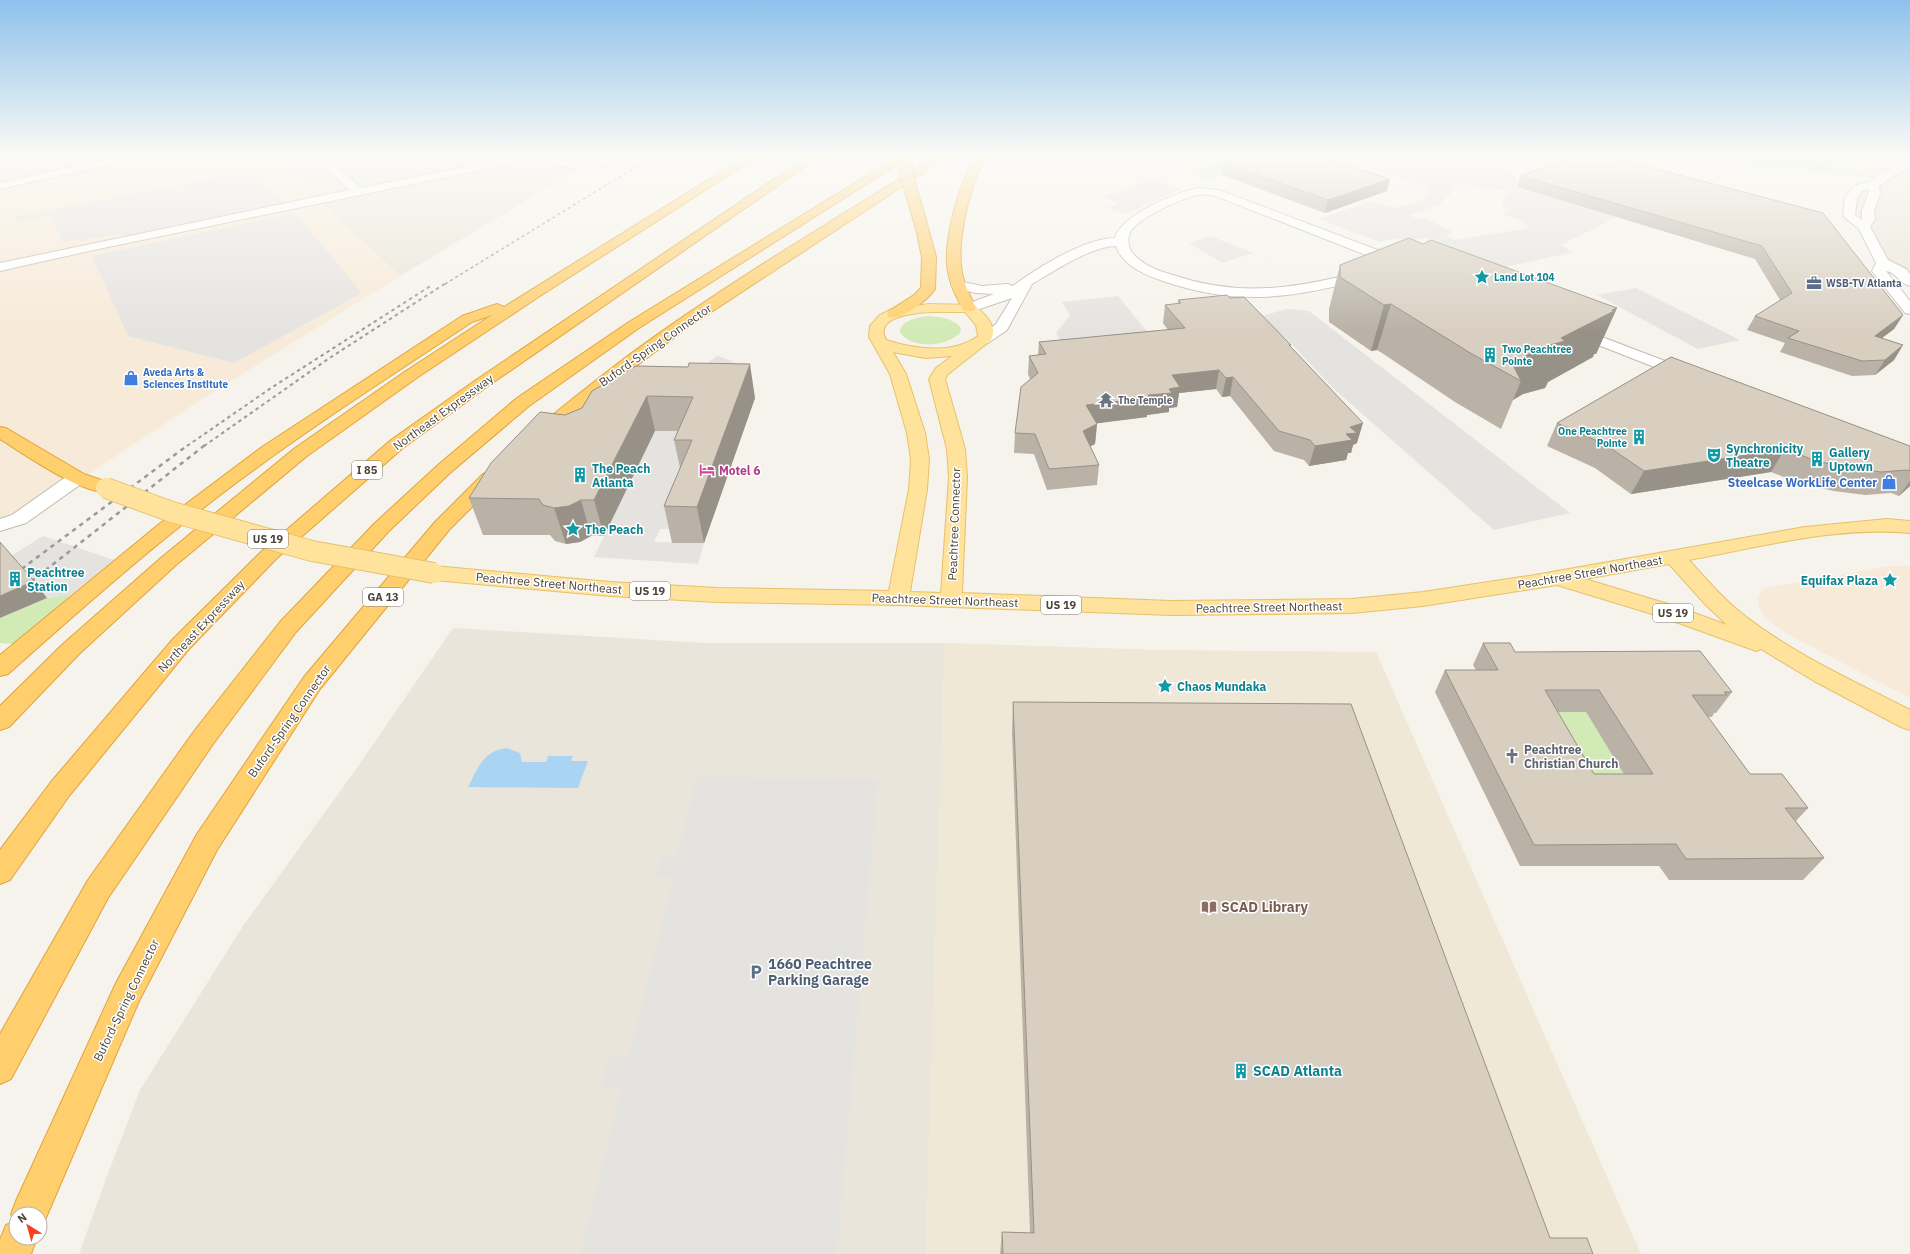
<svg xmlns="http://www.w3.org/2000/svg" width="1910" height="1254" font-family="'IBM Plex Sans',sans-serif">
  <style>
    .residential { fill: #eae5da }
    .commercial { fill: #f7ead8 }
    .education { fill: #efe8d6 }
    .green { fill: #d2eab5 }
    .parking { fill: #e5e3e0; fill-rule: evenodd }
    .water { fill: #a9d4f2 }
    .lines { fill: none; stroke-linecap: round; stroke-linejoin: round }
    .minor-casing { stroke: #c2bbae; stroke-width: 2 }
    .major-casing { stroke: #e6c16a; stroke-width: 2 }
    .highway-casing { stroke: #e0a43c; stroke-width: 2 }
    .minor { fill: #fff; fill-rule: evenodd }
    .major { fill: #ffe39c; fill-rule: evenodd }
    .highway { fill: #ffcf6e; fill-rule: evenodd }
    .rail-far2 { stroke: #9a9a9a; stroke-width: 1.5; stroke-dasharray: 3 3; stroke-linecap: butt }
    .rail-far1 { stroke: #9a9a9a; stroke-width: 2; stroke-dasharray: 3.5 3.5; stroke-linecap: butt }
    .rail { stroke: #9a9a9a; stroke-width: 2.5; stroke-dasharray: 4.5 4.5; stroke-linecap: butt }
    .major-bridge-casing { stroke: #e6c16a; stroke-width: 22; stroke-linecap: butt }
    .highway-bridge-casing { stroke: #e0a43c; stroke-width: 14; stroke-linecap: butt }
    .major-bridge { stroke: #ffe39c; stroke-width: 20 }
    .highway-bridge { stroke: #ffcf6e; stroke-width: 12 }
    .wall { fill: #bab2a6; fill-rule: evenodd }
    .shaded-wall { fill: #979187 }
    .building { fill: #d8cfc1; stroke: #979187; fill-rule: evenodd }
    .labels { text-anchor: middle; dominant-baseline: central; stroke-width: 3; stroke-linejoin: round; paint-order: stroke }
    .far-culture-label { font-size: 10px; font-weight: bold; fill: #0d838f; stroke: #fff; text-anchor: start }
    .far-service-label { font-size: 10px; font-weight: bold; fill: #4e5e75; stroke: #fff; text-anchor: start }
    .far-shop-label { font-size: 10px; font-weight: bold; fill: #366cbe; stroke: #fff; text-anchor: start }
    .far-worship-label { font-size: 10px; font-weight: bold; fill: #5b616d; stroke: #fff; text-anchor: start }
    .shield { fill: #fff; stroke: #817c74; stroke-width: 1 }
    .shield-label { font-size: 11px; font-weight: bold; fill: #4b4439 }
    .street-label { font-size: 12px; fill: #4b4439; stroke: #fff }
    .culture-label { font-size: 12px; font-weight: bold; fill: #0d838f; stroke: #fff; text-anchor: start }
    .hotel-label { font-size: 12px; font-weight: bold; fill: #b23c85; stroke: #fff; text-anchor: start }
    .shop-label { font-size: 12px; font-weight: bold; fill: #366cbe; stroke: #fff; text-anchor: end }
    .worship-label { font-size: 12px; font-weight: bold; fill: #5b616d; stroke: #fff; text-anchor: start }
    .near-education-label { font-size: 14px; font-weight: bold; fill: #785e54; stroke: #fff; text-anchor: start }
    .near-service-label { font-size: 14px; font-weight: bold; fill: #4e5e75; stroke: #fff; text-anchor: start }
    .near-culture-label { font-size: 14px; font-weight: bold; fill: #0d838f; stroke: #fff; text-anchor: start }
  </style>
  <rect width="100%" height="100%" fill="#f6f3ec"/>
  <g class="residential">
    <path d="M0 157H149L0 182Z"/>
    <path d="M257 157H599L400 276 283 166Z"/>
    <path d="M1793 157H1910V287L1865 229 1851 199 1880 178Z"/>
    <path d="M453 628 704 643H945L926 1254H79L107 1176 140 1090 243 926 359 765Z"/>
  </g>
  <g class="commercial">
    <path d="M149 157H257L283 166 400 276 191 406 0 533V182Z"/>
    <path d="M1891 566H1910V698L1785 633 1769 621 1760 609 1758 603V596L1765 588Z"/>
  </g>
  <path class="education" d="M945 643 1161 650 1376 652 1641 1254H926Z"/>
  <g class="green">
    <path d="M1670 157H1793L1881 178Z"/>
    <path d="M1227 160 1247 167 1207 179 1188 172Z"/>
    <path d="M926 316C939 317 952 317 961 328L960 333C946 347 912 350 900 332 902 320 916 318 926 316Z"/>
    <path d="M72 594 15 644 0 643V618L47 598Z"/>
    <path d="M1533 712H1586L1638 795H1581Z"/>
  </g>
  <g class="parking">
    <path d="M1341 157H1474L1515 174 1517 187 1617 217 1561 245 1573 252 1501 268 1435 240 1422 238 1407 241 1400 238 1379 242 1319 219 1371 201 1394 208 1423 200 1430 188ZM1455 184H1461L1475 187 1509 191 1501 205 1509 210 1502 214 1520 220 1529 227 1524 229 1454 240 1445 234 1454 233 1425 218 1417 219 1410 215 1440 205 1447 196 1450 195Z"/>
    <path d="M252 171 286 202 124 236 121 233 80 241 78 239 63 242 50 215 16 222 15 217Z"/>
    <path d="M1151 179 1181 189 1125 214 1107 208 1118 203 1103 197Z"/>
    <path d="M295 213 362 293 234 363 128 336 92 256Z"/>
    <path d="M1211 236 1253 253 1222 263 1189 243Z"/>
    <path d="M1636 288 1740 340 1698 349 1597 295Z"/>
    <path d="M1118 296 1161 349 1070 358 1056 333 1070 315 1062 302Z"/>
    <path d="M1286 309 1309 311 1570 513 1494 530 1334 389 1285 337 1272 328 1262 316Z"/>
    <path d="M718 356 741 365 713 432 678 529H660L654 542 704 543 698 564 594 557 681 379Z"/>
    <path d="M43 536 114 560 72 594 47 598 11 556Z"/>
    <path d="M697 777 878 779 837 1254H580L622 1088 601 1087 609 1057H629L674 878H655L662 855H677Z"/>
  </g>
  <path class="water" d="M507 748 520 753 522 762H546L548 756H573L571 761H588L578 788 468 787C478 768 483 751 507 748Z"/>
  <g class="lines">
    <g class="minor-casing">
      <g id="minor">
        <path d="M116 157H135L130 160 0 189V183Z"/>
        <path d="M514 157H534L529 160 89 251 0 271V263L349 190 326 167 332 164 336 165 361 188Z"/>
        <path d="M555 157H565L564 160C579 167 592 160 607 157L612 160C602 173 568 170 554 163L553 161Z"/>
        <path d="M1910 159V166L1878 186 1881 192 1874 210 1875 219 1870 227 1888 260 1906 269 1910 274V286C1900 284 1896 272 1886 271L1910 301V314L1905 313 1872 271 1876 263 1859 229 1843 216 1845 198 1854 186 1868 182 1884 172ZM1868 189 1869 192 1862 210V220L1855 215 1857 198 1862 191Z"/>
        <path d="M1201 188 1219 190 1404 260 1406 263 1404 266H1394L1213 195C1208 195 1203 194 1198 195 1181 198 1141 217 1131 231 1127 237 1128 245 1131 251 1140 264 1158 271 1173 275 1241 298 1297 288 1364 271L1369 272 1371 275 1369 278C1294 298 1238 307 1163 281 1145 275 1123 266 1116 246 1093 246 1057 269 1037 281L1032 284 1007 330 988 343H978L975 340 996 324 1012 298 974 311H964L962 308 964 305 994 294 976 293 953 288 951 285 953 282 958 281 982 286 1007 284 1013 286C1037 268 1085 238 1115 238 1121 215 1179 190 1201 188Z"/>
        <path d="M1573 326 1694 372 1696 375 1694 378 1688 380 1682 378 1568 333 1566 330 1568 327Z"/>
        <path d="M77 472 84 474 86 478 84 482 26 523 0 531V519L12 515 70 474Z"/>
      </g>
    </g>
    <g class="major-casing">
      <path id="major" d="M929 304 974 305C984 313 1000 328 990 341L948 374 945 379 965 449 967 477 962 593 1171 601 1352 599 1423 592 1535 575 1805 527 1887 519 1910 521V533C1836 526 1761 547 1689 560 1707 580 1724 600 1745 616 1795 655 1854 681 1910 710V730L1901 727 1814 681 1761 649 1756 651 1748 648 1662 617 1557 585 1423 606 1352 613 1171 615 898 605 717 602 610 596 434 580 427 578 424 573 427 568 434 566 610 582 717 588 889 591 909 489 911 459 907 433 890 374 869 337 870 326 880 315 892 309ZM929 312H965L976 325 978 336C952 355 914 349 886 340 873 316 916 313 929 312ZM893 352 925 358 952 356 936 368 929 379 947 449 949 477 941 593 910 592 927 489 929 459 925 433 906 374ZM1669 564 1705 604 1727 625 1678 607 1585 579Z"/>
    </g>
    <g class="highway-casing">
      <g id="highway">
        <path d="M745 157H757L540 296 418 377 307 456 176 565 79 654 9 727 0 730V706L63 644 162 557 295 448 406 371 492 315 472 322C394 374 315 424 240 480 159 540 83 607 8 674L0 676V655L158 525 262 447 462 316 497 304 504 307Z"/>
        <path d="M807 157H819L488 386 403 448 276 559 189 649 69 796 10 880 0 884V850L51 782 173 639 262 551 391 440 476 380Z"/>
        <path d="M897 157H909L639 328 529 406 450 473 389 531 296 632 213 744 108 898 11 1079 0 1084V1034L88 880 195 730 280 622 375 523 438 465 517 398 629 322Z"/>
        <path d="M935 157H947L690 326 593 398 546 438 540 439 534 438 531 434 534 430C565 405 597 379 629 355 727 283 832 221 935 157Z"/>
        <path d="M974 157H984C971 186 958 233 961 265 962 280 969 294 976 308L974 311H964L962 308C955 294 948 280 947 264 945 233 960 185 974 157Z"/>
        <path d="M922 224 926 225 928 228 936 257 935 289C928 300 902 320 889 317L887 314 889 311 914 295 921 288 922 257 916 228 918 225Z"/>
        <path d="M0 427 6 428 84 474 113 484 115 488 113 492C86 498 24 454 0 439Z"/>
        <path d="M490 472 497 474 499 478 497 482 449 530 320 689 217 850 139 1001 42 1227H40V1214H16V1238H37L31 1254H0V1240L6 1225 14 1222 11 1214 16 1201 116 983 197 834 304 677 435 522 483 474Z"/>
      </g>
    </g>
    <use href="#minor" class="minor"/>
    <use href="#major" class="major"/>
    <use href="#highway" class="highway"/>
    <g class="rail-far2">
      <path d="M1076 157 1080 158"/>
      <path d="M445 284 652 157"/>
    </g>
    <g class="rail-far1">
      <path d="M187 446 271 388 432 285"/>
      <path d="M204 446 328 359 446 283"/>
    </g>
    <g class="rail">
      <path d="M0 585 188 445"/>
      <path d="M24 587 205 445"/>
    </g>
    <g class="major-bridge-casing">
      <path id="major-bridge" d="M106 488 172 512 312 551 434 573"/>
    </g>
    <g class="highway-bridge-casing">
      <path id="highway-bridge" d="M905 157 907 177 922 228"/>
    </g>
    <use href="#major-bridge" class="major-bridge"/>
    <use href="#highway-bridge" class="highway-bridge"/>
  </g>
  <g class="wall">
    <path d="M1611 157 1903 315 1894 329 1881 338 1903 345 1894 360 1875 375 1852 376 1780 352 1785 343 1747 330 1755 316 1780 300 1755 259 1517 187 1521 176Z"/>
    <path d="M1224 163 1390 179 1387 191 1325 213 1222 175Z"/>
    <path d="M1423 244 1617 308 1596 354H1594L1593 357 1548 382 1545 388 1523 394 1513 400 1501 429 1455 402 1385 355 1377 350 1371 351 1329 322V309L1340 265Z"/>
    <path d="M1230 298 1291 348 1357 443 1353 445 1351 453H1348L1346 460 1309 466 1304 460 1274 451 1230 396 1222 397 1216 389 1179 393 1177 407 1169 408V412L1147 415V417L1097 423V424L1095 444 1090 446 1099 465 1097 485 1047 490 1034 454 1014 453 1015 433 1030 379 1028 374 1029 356 1038 355 1039 342 1168 330 1163 323 1165 305 1178 304V300Z"/>
    <path d="M592 391 755 398 704 543H672L664 506 680 468 674 440 678 431H655L604 536H591L580 542 566 544 555 541 550 535H483L469 498 565 415 582 408Z"/>
    <path d="M1557 423 1910 446V486L1899 496 1891 493 1865 495 1834 491 1801 484 1771 472 1631 494 1595 468 1547 446Z"/>
    <path d="M1483 643 1515 652 1732 692 1716 713H1714L1712 717H1708L1750 774 1808 808 1796 821 1824 858 1803 880H1669L1659 866H1520L1435 692 1445 670H1476L1473 665ZM1557 712H1586L1624 774H1594Z"/>
    <path d="M1013 702 1550 1238 1593 1254H1000L1002 1232 1030 1233 1012 733Z"/>
  </g>
  <g class="shaded-wall">
    <path d="M1321 157H1337L1336 162Z"/>
    <path d="M1390 179 1387 191 1325 213 1328 200Z"/>
    <path d="M1391 304 1377 350 1371 351 1384 305Z"/>
    <path d="M1617 308 1596 354H1594L1593 357 1548 382 1545 388 1523 394 1513 400 1521 381 1514 367 1527 355 1561 338Z"/>
    <path d="M1903 315 1894 329 1865 351 1875 336Z"/>
    <path d="M1903 345 1894 360 1875 375 1885 360Z"/>
    <path d="M750 364 755 398 704 543 697 507Z"/>
    <path d="M1219 370 1216 389 1179 393 1177 407 1169 408V412L1147 415V417L1084 425 1086 405 1148 395 1172 375Z"/>
    <path d="M1233 377 1230 396 1222 397 1226 378Z"/>
    <path d="M647 396 655 431 604 536 594 500Z"/>
    <path d="M1363 423 1357 443 1353 445 1351 453H1348L1346 460 1309 466 1315 446 1346 434 1350 427Z"/>
    <path d="M1097 424 1095 444 1081 451 1083 431Z"/>
    <path d="M1785 449 1771 472 1631 494 1644 471Z"/>
    <path d="M1910 481V486L1899 496Z"/>
    <path d="M581 500 591 536 580 542 566 544 554 508Z"/>
    <path d="M34 581 47 598 0 618V596Z"/>
  </g>
  <g class="building">
    <path d="M1246 157H1322L1390 179 1328 200 1224 163Z"/>
    <path d="M1569 157H1611L1823 213 1903 315 1875 336 1903 345 1885 360 1862 361 1788 338 1799 331 1755 316 1792 293 1762 246 1521 176Z"/>
    <path d="M1409 238 1423 244 1431 240 1617 308 1612 310 1614 311 1561 338 1565 341 1543 347 1527 355 1514 367 1521 381 1472 354 1399 309 1391 304 1384 305 1340 277V265Z"/>
    <path d="M1227 295 1230 298 1244 297 1291 345H1289L1363 423 1350 427 1357 433 1346 434 1352 440 1315 446 1310 440 1279 431 1233 377 1226 378 1219 370 1172 375 1180 387 1169 389 1172 393 1148 395 1150 398 1086 405 1097 424 1083 431 1099 465 1049 469 1035 434 1015 433 1021 387 1038 373 1029 356 1046 354 1039 342 1185 328 1165 305 1181 303 1178 300Z"/>
    <path d="M1671 357 1910 446V471L1907 470 1881 472 1850 468 1816 461 1785 449 1644 471 1606 445 1557 423Z"/>
    <path d="M689 363 750 364 697 507 664 506 692 440H674L693 397 647 396 594 500H581L569 506 554 508 543 505 539 499 469 498 491 463 540 412 565 415 582 408 592 391 636 366 688 367Z"/>
    <path d="M0 542 34 581 0 596Z"/>
    <path d="M1483 643H1510L1515 652 1700 651 1732 692H1724L1727 695H1692L1750 774H1782L1808 808H1785L1824 858 1686 859 1676 844 1534 845 1445 670H1498ZM1545 690H1599L1653 774H1594Z"/>
    <path d="M1013 702 1351 704 1550 1238H1587L1593 1254H1003L1002 1232 1034 1233Z"/>
  </g>
  <linearGradient id="sky" x2="0" y2="1"><stop stop-color="#8fc1ec"/><stop offset="0.47" stop-color="#fbfaf6"/><stop offset="1" stop-color="#fbfaf6" stop-opacity="0"/></linearGradient>
  <rect width="1910" height="332" fill="url(#sky)"/>
  <defs>
    <g id="sight-bare" transform="scale(1.2)"><path d="M0-6L1.8-2.2L6-1.7L2.9 1.2L3.7 5.4L0 3.3L-3.7 5.4L-2.9 1.2L-6-1.7L-1.8-2.2Z" fill="#0f9aa8" stroke="#fff" stroke-width="2.5" paint-order="stroke"/></g>
    <g id="office-bare" transform="scale(1.2)"><path d="M-6-3h4V-5.5h4V-3h4V5H-6ZM-1-4.5V-3h2v-1.5ZM-6 0V1H6V0Z" fill="#5c6f8a" stroke="#fff" stroke-width="2.5" paint-order="stroke"/></g>
    <g id="building-bare" transform="scale(1.2)"><path d="M-4-6H4V6H1V3H-1V6H-4ZM-2.5-4.3h1.7v1.8h-1.7ZM.8-4.3h1.7v1.8H.8ZM-2.5-1h1.7V.8h-1.7ZM.8-1h1.7V.8H.8Z" fill="#0f9aa8" stroke="#fff" stroke-width="2.5" paint-order="stroke"/></g>
    <g id="shop-bare" transform="scale(1.2)"><path d="M-5-2.5h2.3a2.7 3.5 0 0 1 5.4 0H5L5.5 6h-11ZM-1.5-2.5h3a1.5 2.3 0 0 0-3 0Z" fill="#3f7fe0" stroke="#fff" stroke-width="2.5" paint-order="stroke"/></g>
    <g id="temple-bare" transform="scale(1.2)"><path d="M0-6L5-2H3V0L6.5 2.5H4V6H1.5V3h-3V6H-4V2.5H-6.5L-3 0V-2H-5Z" fill="#6b7280" stroke="#fff" stroke-width="2.5" paint-order="stroke"/></g>
    <g id="theatre-bare" transform="scale(1.2)"><path d="M-5-5.5Q0-4 5-5.5V0Q5 5 0 6Q-5 5-5 0ZM-3.3-2.5H-1v1.5H-3.3ZM1-2.5H3.3v1.5H1ZM-2.8 1Q0 5.5 2.8 1Z" fill="#0f9aa8" stroke="#fff" stroke-width="2.5" paint-order="stroke"/></g>
    <g id="hotel-bare" transform="scale(1.2)"><path d="M-6-4.5h1.5V1H6V5H4.5V3h-9V5H-6ZM-4 0a1.8 1.8 0 1 1 3.6 0ZM.5 0V-2.5h3Q6-2.5 6 0Z" fill="#d1479c" stroke="#fff" stroke-width="2.5" paint-order="stroke"/></g>
    <g id="church-bare" transform="scale(1.2)"><path d="M-1.2-6h2.4v3.5h3.3v2.4h-3.3V6h-2.4V-.1h-3.3v-2.4h3.3Z" fill="#6b7280" stroke="#fff" stroke-width="2.5" paint-order="stroke"/></g>
    <g id="library-bare" transform="scale(1.2)"><path d="M-6-4Q-3-5.5-.7-3.5V5Q-3 3-6 4ZM6-4Q3-5.5 .7-3.5V5Q3 3 6 4Z" fill="#8d6e63" stroke="#fff" stroke-width="2.5" paint-order="stroke"/></g>
    <g id="parking-bare" transform="scale(1.2)"><path d="M-3.5-5.5H1a3.5 3.5 0 0 1 0 7H-1V5.5H-3.5ZM-1-3.4V-.6H.8a1.4 1.4 0 0 0 0-2.8Z" fill="#5c6f8a" stroke="#fff" stroke-width="2.5" paint-order="stroke"/></g>
  </defs>
  <g fill-rule="evenodd">
    <use href="#sight-bare" x="1482" y="277"/>
    <use href="#office-bare" x="1814" y="283"/>
    <use href="#building-bare" x="1490" y="355"/>
    <use href="#shop-bare" x="131" y="378"/>
    <use href="#temple-bare" x="1106" y="400"/>
    <use href="#building-bare" x="1639" y="437"/>
    <use href="#theatre-bare" x="1714" y="455"/>
    <use href="#building-bare" x="1817" y="459"/>
    <use href="#hotel-bare" x="707" y="470"/>
    <use href="#building-bare" x="580" y="475"/>
    <use href="#shop-bare" x="1889" y="482"/>
    <use href="#sight-bare" x="573" y="529"/>
    <use href="#building-bare" x="15" y="579"/>
    <use href="#sight-bare" x="1890" y="580"/>
    <use href="#sight-bare" x="1165" y="686"/>
    <use href="#church-bare" x="1512" y="756"/>
    <use href="#library-bare" x="1209" y="907"/>
    <use href="#parking-bare" x="756" y="972"/>
    <use href="#building-bare" x="1241" y="1071"/>
  </g>
  <g class="labels">
    <g class="far-culture-label">
      <text x="1494" y="277">Land Lot 104</text>
      <text x="1502" y="349">Two Peachtree<tspan x="1502" dy="12">Pointe</tspan></text>
      <text x="1627" y="431" text-anchor="end">One Peachtree<tspan x="1627" dy="12">Pointe</tspan></text>
    </g>
    <g class="far-service-label">
      <text x="1826" y="283">WSB-TV Atlanta</text>
    </g>
    <g class="far-shop-label">
      <text x="143" y="372">Aveda Arts &amp;<tspan x="143" dy="12">Sciences Institute</tspan></text>
    </g>
    <g class="far-worship-label">
      <text x="1118" y="400">The Temple</text>
    </g>
    <g class="shield">
      <rect x="352" y="461" width="30" height="18" rx="3"/>
      <rect x="248" y="530" width="40" height="18" rx="3"/>
      <rect x="630" y="582" width="40" height="18" rx="3"/>
      <rect x="363" y="588" width="40" height="18" rx="3"/>
      <rect x="1041" y="596" width="40" height="18" rx="3"/>
      <rect x="1653" y="604" width="40" height="18" rx="3"/>
    </g>
    <g class="shield-label">
      <text x="367" y="470">I 85</text>
      <text x="268" y="539">US 19</text>
      <text x="650" y="591">US 19</text>
      <text x="383" y="597">GA 13</text>
      <text x="1061" y="605">US 19</text>
      <text x="1673" y="613">US 19</text>
    </g>
    <g class="street-label">
      <text transform="translate(655 345) rotate(-35)">Buford-Spring Connector</text>
      <text transform="translate(443 412) rotate(-36)">Northeast Expressway</text>
      <text transform="translate(954 524) rotate(-88)">Peachtree Connector</text>
      <text transform="translate(1590 572) rotate(-10)">Peachtree Street Northeast</text>
      <text transform="translate(549 583) rotate(5)">Peachtree Street Northeast</text>
      <text transform="translate(945 600) rotate(2)">Peachtree Street Northeast</text>
      <text transform="translate(1269 607) rotate(-1)">Peachtree Street Northeast</text>
      <text transform="translate(201 626) rotate(-47)">Northeast Expressway</text>
      <text transform="translate(289 721) rotate(-55)">Buford-Spring Connector</text>
      <text transform="translate(126 1000) rotate(-64)">Buford-Spring Connector</text>
    </g>
    <g class="culture-label">
      <text x="1726" y="448">Synchronicity<tspan x="1726" dy="14">Theatre</tspan></text>
      <text x="1829" y="452">Gallery<tspan x="1829" dy="14">Uptown</tspan></text>
      <text x="592" y="468">The Peach<tspan x="592" dy="14">Atlanta</tspan></text>
      <text x="585" y="529">The Peach</text>
      <text x="27" y="572">Peachtree<tspan x="27" dy="14">Station</tspan></text>
      <text x="1878" y="580" text-anchor="end">Equifax Plaza</text>
      <text x="1177" y="686">Chaos Mundaka</text>
    </g>
    <g class="hotel-label">
      <text x="719" y="470">Motel 6</text>
    </g>
    <g class="shop-label">
      <text x="1877" y="482">Steelcase WorkLife Center</text>
    </g>
    <g class="worship-label">
      <text x="1524" y="749">Peachtree<tspan x="1524" dy="14">Christian Church</tspan></text>
    </g>
    <g class="near-education-label">
      <text x="1221" y="907">SCAD Library</text>
    </g>
    <g class="near-service-label">
      <text x="768" y="964">1660 Peachtree<tspan x="768" dy="16">Parking Garage</tspan></text>
    </g>
    <g class="near-culture-label">
      <text x="1253" y="1071">SCAD Atlanta</text>
    </g>
  </g>
  <g transform="translate(28 1226) rotate(323)"><circle r="19" fill="#ffffff" stroke="#b7b4b0"/>
  <path d="M0-3L7 15L0 10L-7 15Z" fill="#fc3f1d"/>
  <text y="-6" font-size="11" font-weight="bold" text-anchor="middle" fill="#4b4439">N</text>
  </g>
</svg>
